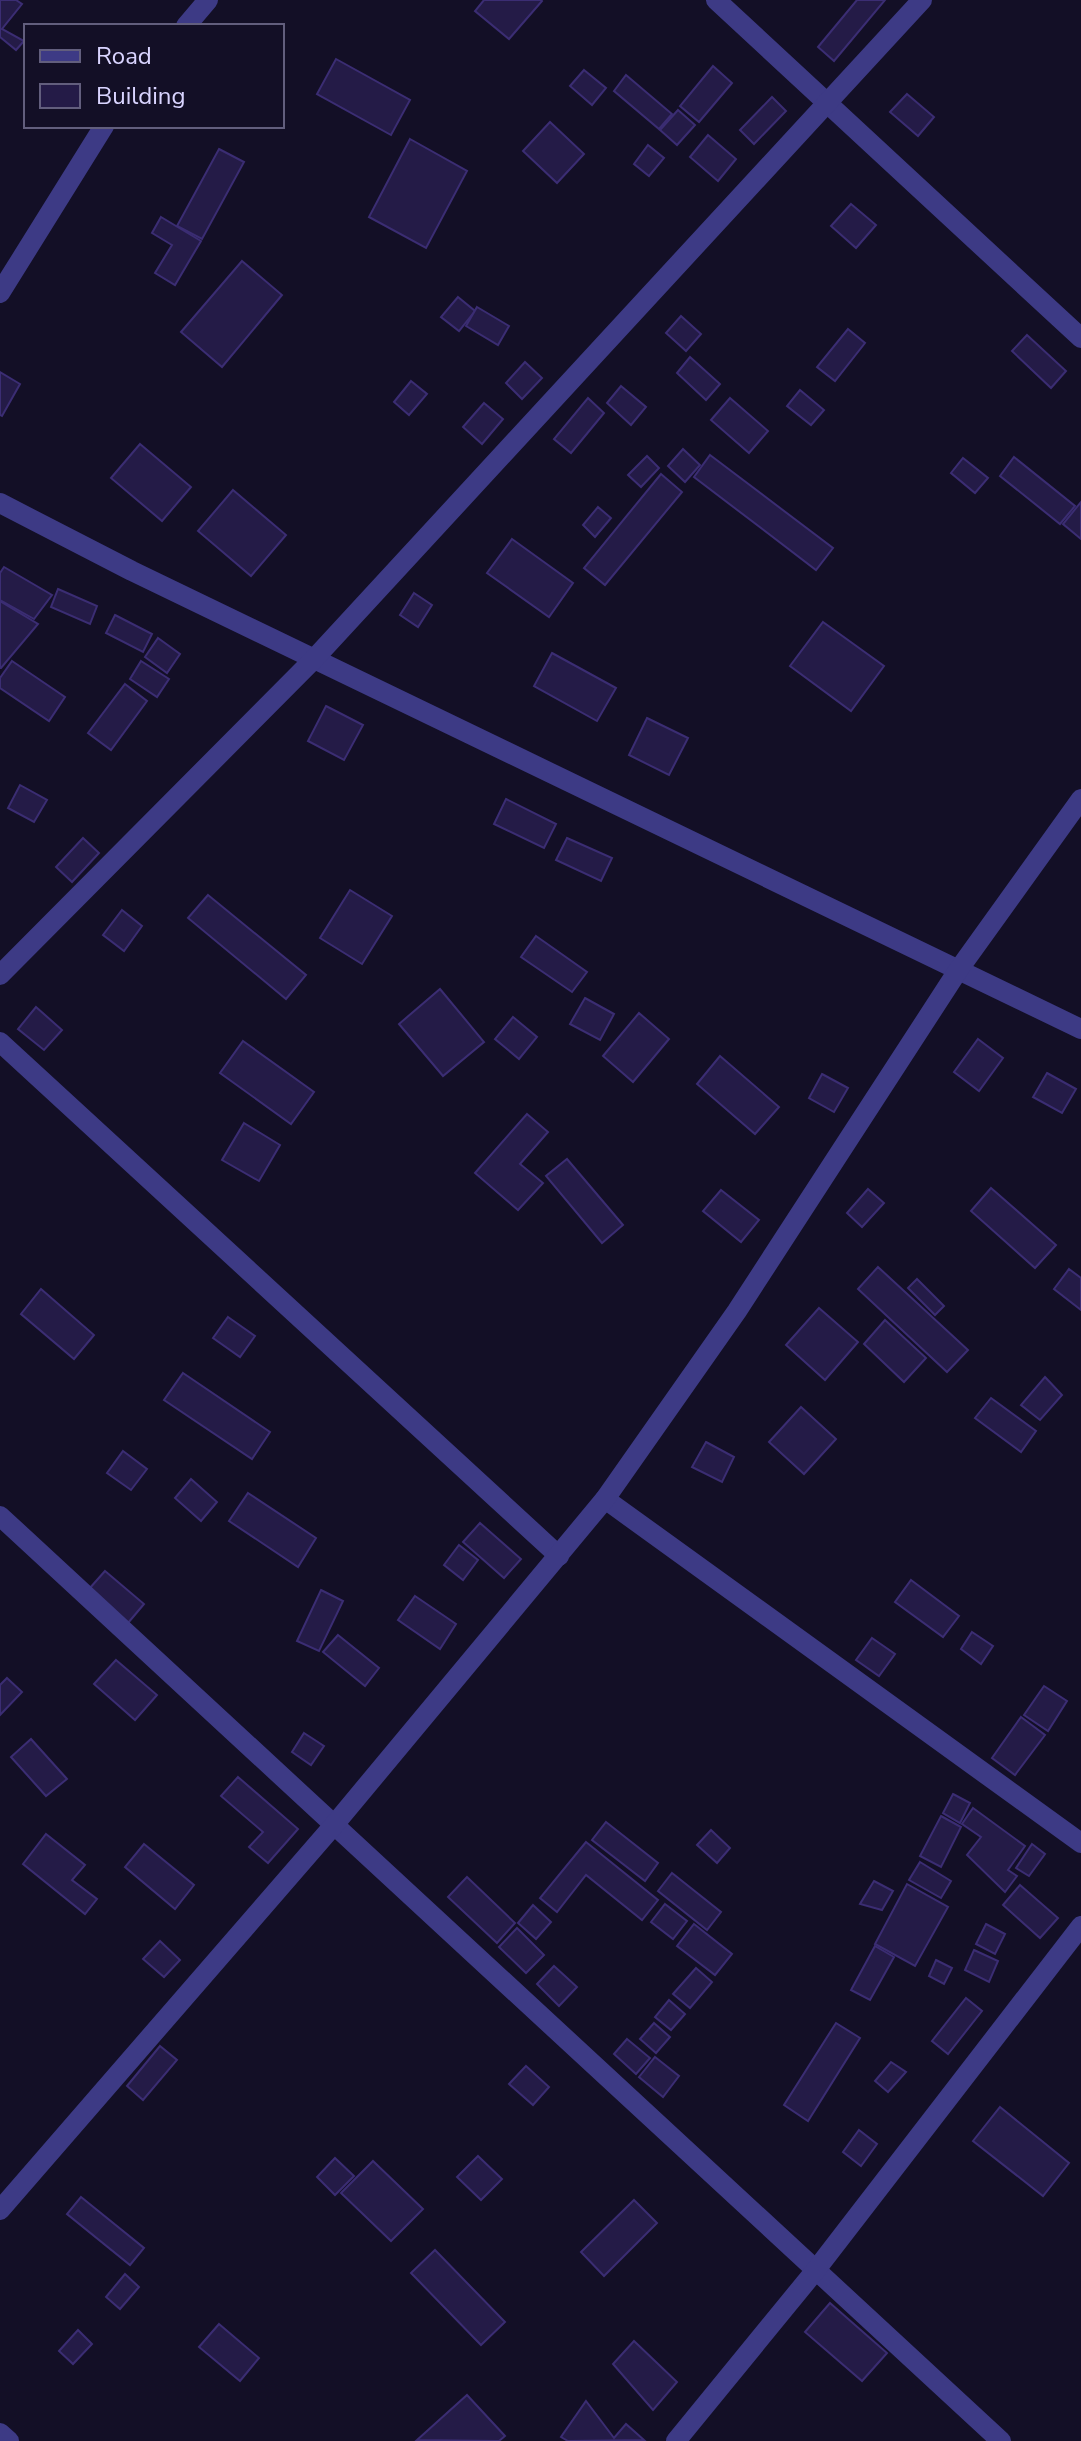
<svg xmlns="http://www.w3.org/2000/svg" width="1081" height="2441" font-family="'Nunito Sans',sans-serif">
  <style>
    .building { fill: #241b47; stroke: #3b2d73; stroke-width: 2 }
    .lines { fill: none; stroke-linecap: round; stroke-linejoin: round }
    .minor { stroke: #3d3a85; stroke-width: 20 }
  </style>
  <rect width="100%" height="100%" fill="#130f26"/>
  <g class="building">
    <path d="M0 0H16L22 4 2 29 24 41 16 50 0 37Z"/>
    <path d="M484 0H541L542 1 509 39 475 11Z"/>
    <path d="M857 0H885L834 61 818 47Z"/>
    <path d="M336 59 410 100 391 135 317 94Z"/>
    <path d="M713 66 732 83 699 122 680 106Z"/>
    <path d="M584 70 606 88 592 105 570 86Z"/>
    <path d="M626 75 672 114 659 129 614 91Z"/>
    <path d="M907 94 934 117 918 136 890 112Z"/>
    <path d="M772 97 786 111 754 144 740 130Z"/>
    <path d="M678 110 695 125 677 145 660 130Z"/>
    <path d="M550 122 584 154 557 183 523 151Z"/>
    <path d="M708 135 736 159 718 181 690 157Z"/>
    <path d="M410 139 467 171 426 248 369 217Z"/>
    <path d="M648 145 664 158 649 176 634 164Z"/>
    <path d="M219 149 244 162 202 239 177 226Z"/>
    <path d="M851 204 876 225 856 248 831 226Z"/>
    <path d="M161 217 201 241 175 285 155 273 172 245 152 233Z"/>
    <path d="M242 261 282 295 222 367 181 332Z"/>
    <path d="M458 297 475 311 459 331 441 317Z"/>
    <path d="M477 307 509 326 498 345 466 326Z"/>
    <path d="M681 316 701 334 686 351 666 333Z"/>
    <path d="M848 329 865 343 835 381 817 367Z"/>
    <path d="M1027 335 1066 371 1051 388 1012 351Z"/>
    <path d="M690 357 720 384 706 400 677 373Z"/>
    <path d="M525 362 542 378 522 399 506 383Z"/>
    <path d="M0 372 20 384 2 416 0 415Z"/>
    <path d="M411 381 427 394 409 415 394 402Z"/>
    <path d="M621 386 646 407 631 425 607 403Z"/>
    <path d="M800 390 824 410 811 425 787 406Z"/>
    <path d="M588 398 604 413 571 453 554 439Z"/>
    <path d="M730 398 768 431 749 453 711 420Z"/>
    <path d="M484 403 503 419 482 444 463 427Z"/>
    <path d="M140 444 191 487 162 521 111 478Z"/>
    <path d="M683 449 700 465 685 482 668 466Z"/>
    <path d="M710 455 833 548 816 570 694 477Z"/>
    <path d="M647 456 659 468 641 487 628 475Z"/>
    <path d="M1014 457 1075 506 1060 524 1000 476Z"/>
    <path d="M963 458 988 478 975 493 951 473Z"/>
    <path d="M661 474 682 492 605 585 584 568Z"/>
    <path d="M233 490 286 535 251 576 198 531Z"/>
    <path d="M1081 502V539L1063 524Z"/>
    <path d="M598 507 611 518 595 537 583 525Z"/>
    <path d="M512 539 573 583 549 617 487 573Z"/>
    <path d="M4 567 52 595 34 619 0 600V573Z"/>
    <path d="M58 589 97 606 90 624 51 607Z"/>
    <path d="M414 593 432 605 418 627 400 615Z"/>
    <path d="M0 601 38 624 1 668H0Z"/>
    <path d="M115 615 152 634 143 652 106 633Z"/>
    <path d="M823 622 884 666 851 711 790 666Z"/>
    <path d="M158 638 180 654 167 673 145 657Z"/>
    <path d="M552 653 616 688 597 721 534 686Z"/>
    <path d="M12 661 65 697 49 721 0 688V678Z"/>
    <path d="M141 661 169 679 157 697 130 679Z"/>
    <path d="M125 684 147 701 111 750 88 733Z"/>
    <path d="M326 706 363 725 344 760 308 741Z"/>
    <path d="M647 718 688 738 669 775 629 755Z"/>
    <path d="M20 785 47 800 34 822 8 808Z"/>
    <path d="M506 799 556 824 544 848 494 824Z"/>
    <path d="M83 838 99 853 72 882 56 867Z"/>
    <path d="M567 838 612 858 601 881 556 860Z"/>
    <path d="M350 890 392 916 362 964 320 938Z"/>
    <path d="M208 895 306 975 286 999 188 918Z"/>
    <path d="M122 910 142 926 124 951 103 935Z"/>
    <path d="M536 936 587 972 572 992 521 957Z"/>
    <path d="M440 989 484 1042 443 1076 399 1024Z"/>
    <path d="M585 998 614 1014 600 1040 570 1024Z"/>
    <path d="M36 1007 62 1030 44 1050 18 1029Z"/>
    <path d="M639 1013 669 1039 633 1082 603 1056Z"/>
    <path d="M513 1017 537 1037 519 1059 495 1039Z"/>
    <path d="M978 1039 1003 1058 979 1091 954 1072Z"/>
    <path d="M243 1041 314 1092 291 1124 220 1073Z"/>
    <path d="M720 1056 779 1107 755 1134 697 1084Z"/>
    <path d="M1047 1073 1076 1089 1062 1113 1033 1097Z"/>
    <path d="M822 1074 848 1088 834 1112 809 1098Z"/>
    <path d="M527 1114 548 1132 520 1164 543 1183 518 1210 475 1173Z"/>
    <path d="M244 1123 280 1145 259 1181 222 1160Z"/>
    <path d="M567 1159 623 1225 602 1243 546 1176Z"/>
    <path d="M991 1188 1056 1245 1035 1268 971 1211Z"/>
    <path d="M868 1189 884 1203 862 1227 847 1213Z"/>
    <path d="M721 1190 759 1220 741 1242 703 1211Z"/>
    <path d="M878 1267 968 1350 947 1372 858 1289Z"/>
    <path d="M1069 1269 1081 1278V1310L1054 1289Z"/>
    <path d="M917 1279 944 1306 935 1315 908 1288Z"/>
    <path d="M41 1289 94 1335 74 1359 21 1314Z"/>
    <path d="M819 1308 858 1342 825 1380 786 1345Z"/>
    <path d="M228 1317 255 1336 240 1357 213 1338Z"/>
    <path d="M885 1320 926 1358 904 1382 864 1344Z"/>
    <path d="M183 1373 270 1432 252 1459 164 1400Z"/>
    <path d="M1045 1377 1062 1395 1040 1420 1021 1405Z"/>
    <path d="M991 1398 1036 1431 1021 1452 975 1418Z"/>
    <path d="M801 1407 836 1439 804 1474 769 1442Z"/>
    <path d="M706 1442 734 1457 722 1482 692 1467Z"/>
    <path d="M123 1451 147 1469 131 1490 107 1473Z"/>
    <path d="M191 1479 217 1502 201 1521 175 1498Z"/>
    <path d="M248 1493 316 1538 298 1567 229 1521Z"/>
    <path d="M480 1523 521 1559 504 1578 463 1542Z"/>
    <path d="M459 1545 478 1560 463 1580 444 1565Z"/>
    <path d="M105 1571 144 1604 128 1623 89 1589Z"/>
    <path d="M911 1580 959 1616 943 1637 895 1602Z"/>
    <path d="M321 1590 343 1601 319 1651 297 1641Z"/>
    <path d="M415 1596 456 1624 440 1649 398 1620Z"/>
    <path d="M972 1632 993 1646 981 1664 961 1649Z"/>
    <path d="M338 1635 379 1668 365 1686 323 1652Z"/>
    <path d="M872 1638 895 1654 879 1676 856 1660Z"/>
    <path d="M116 1660 157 1695 135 1720 94 1684Z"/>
    <path d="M7 1678 22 1692 0 1715V1685Z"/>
    <path d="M1044 1686 1067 1701 1048 1731 1024 1715Z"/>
    <path d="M1021 1717 1045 1735 1015 1775 992 1758Z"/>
    <path d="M304 1733 324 1746 311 1765 292 1752Z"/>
    <path d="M31 1739 67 1779 46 1796 11 1757Z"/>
    <path d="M238 1777 298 1829 268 1863 249 1847 263 1832 221 1796Z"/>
    <path d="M953 1794 970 1803 960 1823 943 1813Z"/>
    <path d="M973 1808 1025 1846 1008 1870 1017 1876 1005 1892 967 1855 981 1837 962 1824Z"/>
    <path d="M941 1816 961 1827 941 1867 920 1856Z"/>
    <path d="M606 1822 658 1863 645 1881 592 1840Z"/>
    <path d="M711 1830 730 1848 717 1863 697 1845Z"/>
    <path d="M46 1834 85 1865 72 1880 97 1899 85 1914 23 1864Z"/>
    <path d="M586 1842 658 1900 642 1920 586 1875 557 1912 540 1898Z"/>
    <path d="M144 1844 194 1885 175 1909 125 1867Z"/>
    <path d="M1032 1844 1045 1854 1029 1876 1016 1868Z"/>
    <path d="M920 1862 951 1881 941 1898 909 1880Z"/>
    <path d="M672 1873 721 1912 707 1930 658 1891Z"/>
    <path d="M467 1877 515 1923 497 1943 448 1897Z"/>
    <path d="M874 1881 893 1891 882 1910 860 1904Z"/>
    <path d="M907 1884 948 1907 915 1966 875 1944Z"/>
    <path d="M1020 1885 1058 1918 1040 1938 1003 1905Z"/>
    <path d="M665 1904 687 1921 673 1939 651 1922Z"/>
    <path d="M533 1905 551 1922 536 1939 518 1923Z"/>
    <path d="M694 1924 732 1954 715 1975 677 1946Z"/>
    <path d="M986 1924 1005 1934 995 1954 976 1944Z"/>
    <path d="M517 1928 544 1955 526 1973 499 1947Z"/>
    <path d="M160 1941 180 1960 164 1977 143 1959Z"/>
    <path d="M875 1946 894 1957 870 2000 851 1990Z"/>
    <path d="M974 1950 998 1961 989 1982 965 1970Z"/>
    <path d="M936 1960 952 1968 944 1984 929 1976Z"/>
    <path d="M554 1966 577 1987 559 2006 537 1984Z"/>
    <path d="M696 1968 712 1982 690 2008 673 1994Z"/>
    <path d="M966 1998 982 2011 948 2054 932 2041Z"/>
    <path d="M669 2000 685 2014 671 2030 655 2017Z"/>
    <path d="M654 2023 670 2037 656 2053 640 2039Z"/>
    <path d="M836 2023 860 2038 808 2121 784 2105Z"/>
    <path d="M627 2039 650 2058 636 2074 614 2054Z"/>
    <path d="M160 2046 177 2060 143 2100 127 2086Z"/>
    <path d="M655 2057 679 2076 663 2097 639 2077Z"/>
    <path d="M891 2062 906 2072 888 2092 875 2081Z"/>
    <path d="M526 2066 549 2087 533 2105 509 2084Z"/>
    <path d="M1000 2107 1069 2163 1043 2196 973 2141Z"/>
    <path d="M859 2130 877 2144 861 2166 843 2152Z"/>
    <path d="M478 2156 502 2179 481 2200 457 2177Z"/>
    <path d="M335 2158 354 2176 335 2195 317 2177Z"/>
    <path d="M373 2161 423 2209 391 2241 341 2193Z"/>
    <path d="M81 2197 144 2248 130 2265 67 2214Z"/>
    <path d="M634 2200 657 2223 604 2276 581 2252Z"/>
    <path d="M435 2250 505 2322 481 2345 411 2273Z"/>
    <path d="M125 2274 139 2287 120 2309 106 2297Z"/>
    <path d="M830 2303 887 2353 862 2381 805 2332Z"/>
    <path d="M219 2324 259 2358 240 2381 199 2347Z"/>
    <path d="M78 2330 92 2344 73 2364 59 2351Z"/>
    <path d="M634 2341 677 2382 653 2410 613 2364Z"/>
    <path d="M467 2395 505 2436 499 2441 417 2440Z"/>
    <path d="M586 2401 614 2438 626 2424 644 2440 568 2441 561 2437Z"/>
  </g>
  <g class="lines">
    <g class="minor">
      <path d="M716 0 1081 338"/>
      <path d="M186 26 208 0"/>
      <path d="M0 293 104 126"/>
      <path d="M0 503 132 571 1081 1029"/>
      <path d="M0 975 314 659 922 0"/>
      <path d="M0 1042 559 1556"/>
      <path d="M605 1499 1081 1843"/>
      <path d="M0 1516 1001 2441"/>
      <path d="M0 2210 334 1825 605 1499 737 1311 959 969 1081 799"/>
      <path d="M0 2433 9 2441"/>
      <path d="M676 2441 815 2271 1081 1926"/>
    </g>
  </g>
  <rect x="24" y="24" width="260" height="104" fill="#130f26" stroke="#625e7d" stroke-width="2"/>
  <rect x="40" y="50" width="40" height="12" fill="#3d3a85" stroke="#625e7d" stroke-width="2"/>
  <text x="96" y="64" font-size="24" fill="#d9d4ff">Road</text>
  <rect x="40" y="84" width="40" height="24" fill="#241b47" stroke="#625e7d" stroke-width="2"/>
  <text x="96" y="104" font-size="24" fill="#d9d4ff">Building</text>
</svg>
